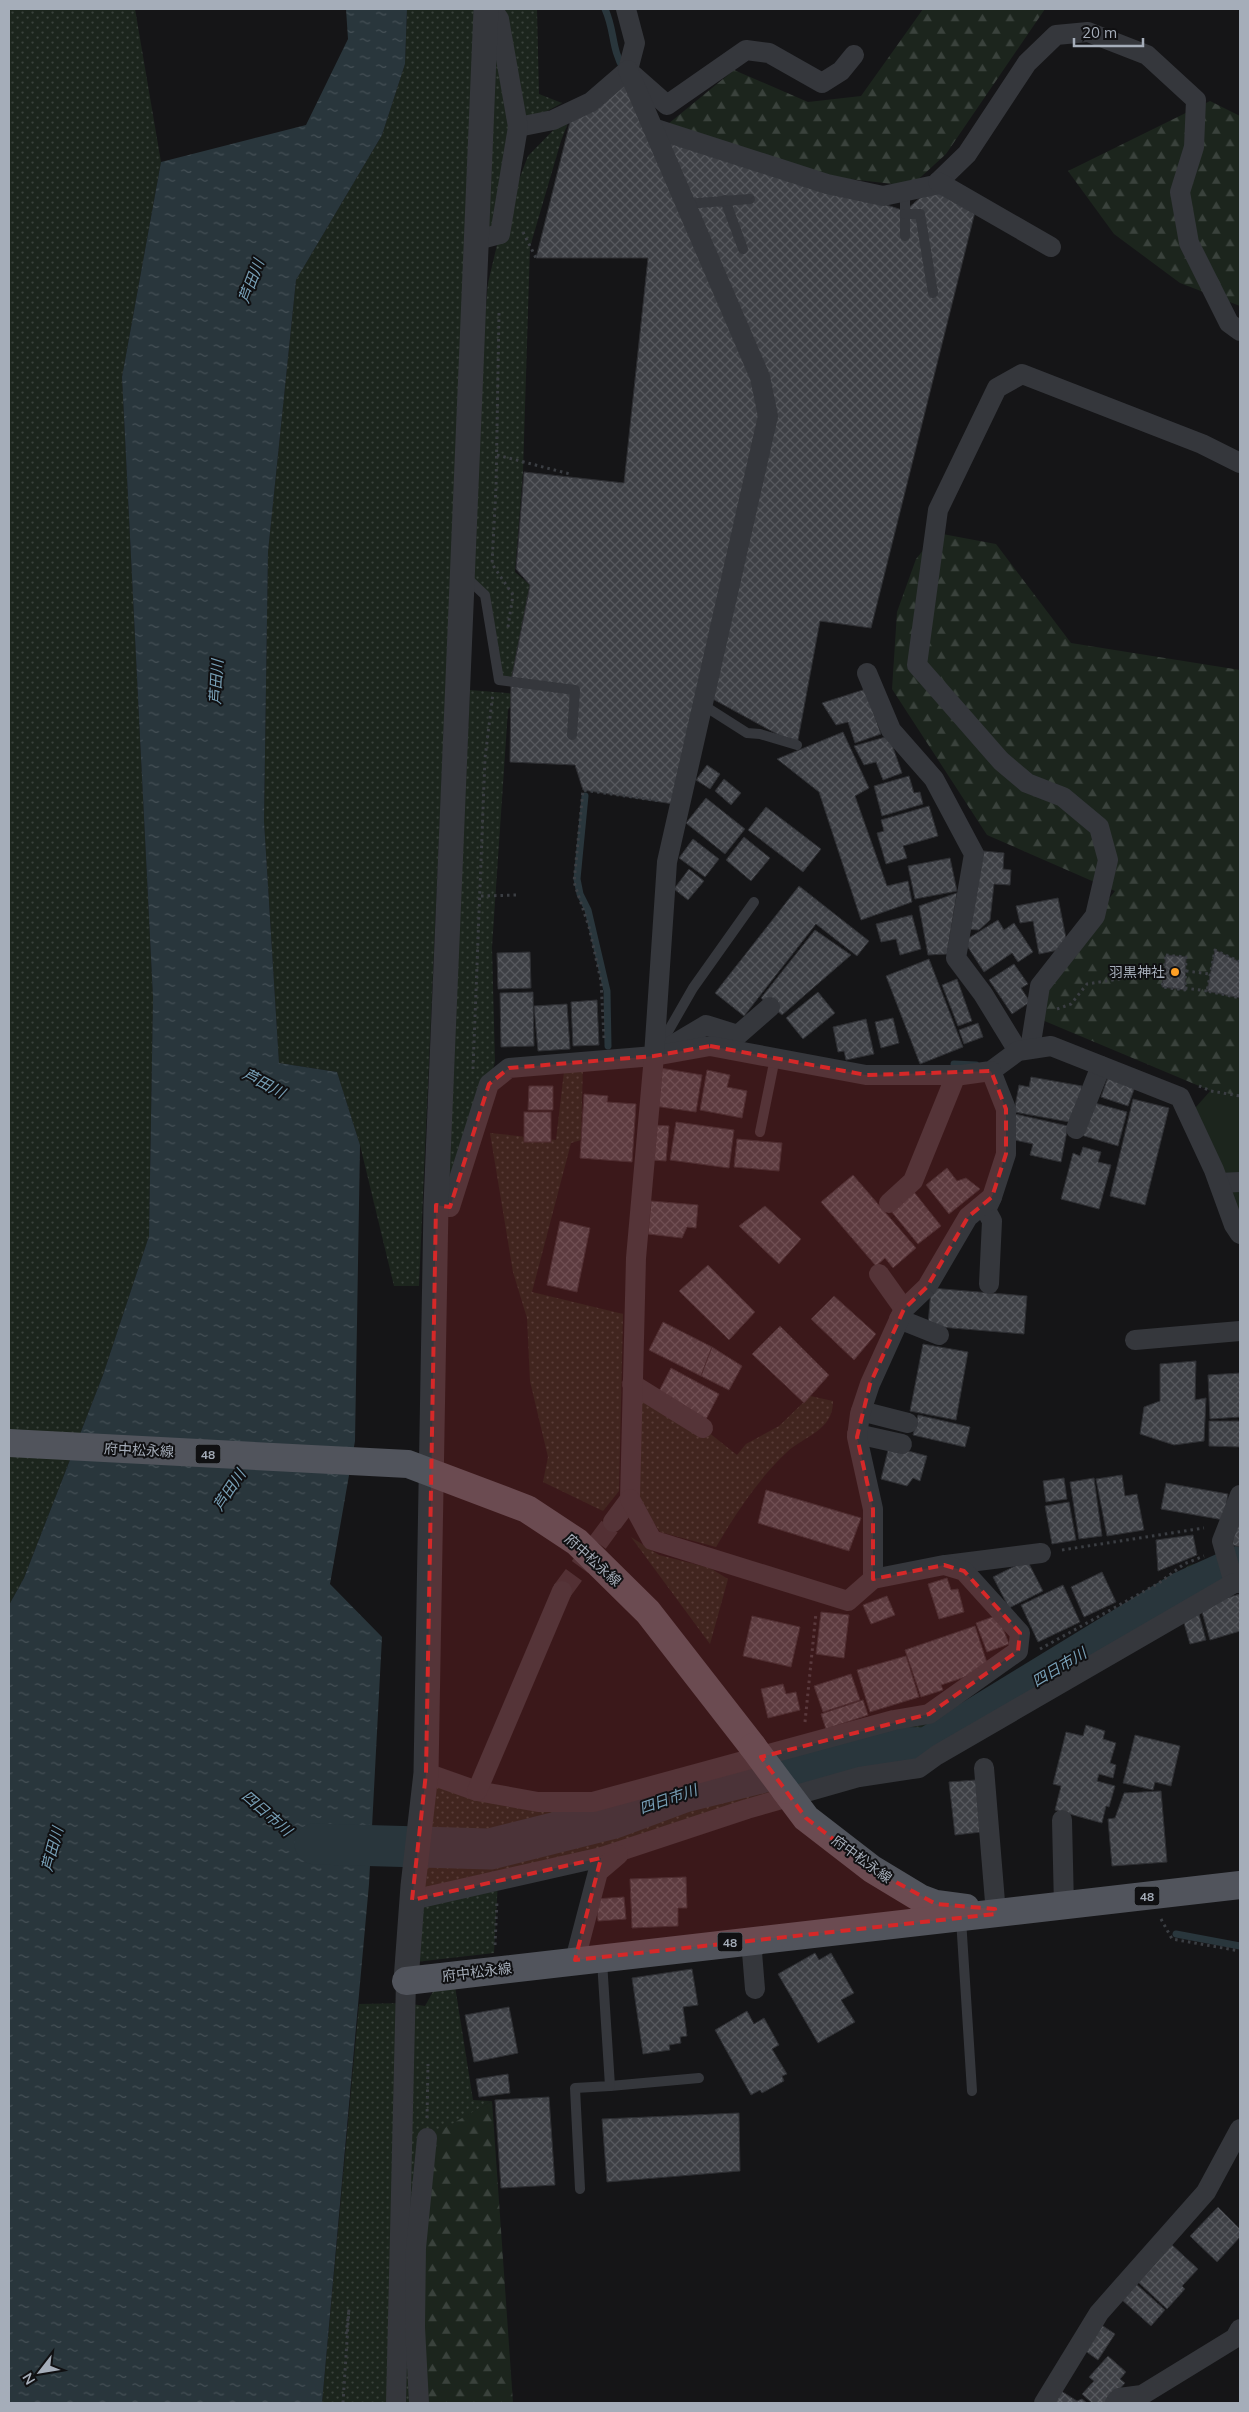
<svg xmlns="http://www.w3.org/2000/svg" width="1249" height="2412" font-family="Mulish,'Noto Sans JP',sans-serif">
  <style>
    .grass { fill: url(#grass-dots) }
    .forest { fill: url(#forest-firs) }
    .park { fill: #1c251d }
    .water { fill: url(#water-ripples) }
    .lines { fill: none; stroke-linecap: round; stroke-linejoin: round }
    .stream { stroke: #29363c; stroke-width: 7 }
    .river { stroke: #29363c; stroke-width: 41 }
    .building { fill: url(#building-cross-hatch); stroke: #2e2f33 }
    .minor-tunnel { stroke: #323337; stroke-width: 20; stroke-dasharray: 20 10; stroke-linecap: butt }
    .path { stroke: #3b3e43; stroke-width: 3; stroke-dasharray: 2.5 4; stroke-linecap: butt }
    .service { stroke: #35373c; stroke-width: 10 }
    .minor { stroke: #35373c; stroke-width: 20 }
    .tertiary { stroke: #35373c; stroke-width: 25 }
    .primary { stroke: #51545c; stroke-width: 28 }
    .primary-bridge { stroke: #51545c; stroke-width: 28 }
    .marked { fill: #d62828; fill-opacity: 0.2; stroke: #d62828; stroke-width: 4; stroke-dasharray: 10 6; stroke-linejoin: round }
    .poi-dot { fill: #ffa025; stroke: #101012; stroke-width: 2 }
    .labels { text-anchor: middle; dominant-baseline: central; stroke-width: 4; stroke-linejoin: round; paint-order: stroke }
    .shield { fill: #101012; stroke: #787e87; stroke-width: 1 }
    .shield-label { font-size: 12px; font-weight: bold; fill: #a5adb9 }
    .poi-label { font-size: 14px; fill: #a5adb9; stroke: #101012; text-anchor: end }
    .street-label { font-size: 14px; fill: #a5adb9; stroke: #101012 }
    .water-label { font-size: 15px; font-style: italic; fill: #78a0b7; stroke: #101012 }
  </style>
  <defs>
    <pattern id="grass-dots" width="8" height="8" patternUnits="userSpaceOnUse" patternTransform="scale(1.25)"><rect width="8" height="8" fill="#1c251d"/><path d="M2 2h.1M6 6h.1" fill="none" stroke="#3a423c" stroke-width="1.8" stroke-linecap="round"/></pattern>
    <pattern id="forest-firs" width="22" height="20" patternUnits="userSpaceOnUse" patternTransform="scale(1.25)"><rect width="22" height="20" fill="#1c251d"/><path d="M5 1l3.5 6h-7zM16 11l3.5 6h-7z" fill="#3a423c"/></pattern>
    <pattern id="water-ripples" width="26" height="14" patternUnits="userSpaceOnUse" patternTransform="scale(1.25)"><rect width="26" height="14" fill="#29363c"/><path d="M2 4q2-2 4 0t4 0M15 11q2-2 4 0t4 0" fill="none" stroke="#455056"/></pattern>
    <pattern id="building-cross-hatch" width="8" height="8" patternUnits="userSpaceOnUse" patternTransform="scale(1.25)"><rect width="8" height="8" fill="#3e4045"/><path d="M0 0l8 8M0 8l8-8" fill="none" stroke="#57595e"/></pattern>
  </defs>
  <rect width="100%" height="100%" fill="#151517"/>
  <g class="grass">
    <path d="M9 9H135L161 162 122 377 153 998 149 1236 103 1375 24 1578 9 1605Z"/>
    <path d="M407 9H476L419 1286H394L360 1145 337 1072 279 1063 264 821 268 552 296 280 382 135 405 64Z"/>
    <path d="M486 9H537L539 94 562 103 518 127 502 224 528 156 573 110 561 141 530 247 523 472 515 572 530 585 511 681 499 680 487 602 462 574 488 283 501 228 477 240Z"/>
    <path d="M470 690 518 694 508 710 492 947 495 1062 469 1147 447 1178Z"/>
    <path d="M583 1062 581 1140 571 1143 532 1292 623 1314 619 1491 603 1511 543 1482 548 1457 530 1381 527 1318 513 1272 490 1133 556 1140 565 1063Z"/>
    <path d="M634 1390 703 1428 737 1455 746 1444 779 1426 810 1396 833 1401C833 1431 804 1436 787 1452 758 1479 736 1513 716 1547L660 1532 636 1496Z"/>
    <path d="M631 1537 659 1555 710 1568 728 1579 710 1644Z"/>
    <path d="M1240 1555V1583L937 1755 498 1881 494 1953 407 1963 426 1773 593 1802 893 1727 924 1725 1004 1683 1147 1598 1189 1565Z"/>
    <path d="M455 1986 473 2100 492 2101 427 2139 419 2403H322L359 2004 405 2003 425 2006 435 1988Z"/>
  </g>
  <g class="forest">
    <path d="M923 9H1045L946 154 911 186 831 177 668 124 734 70 808 102 861 96Z"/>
    <path d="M1210 101 1240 116V306L1180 283 1114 234 1068 171Z"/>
    <path d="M937 533 996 544 1071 643 1240 670V1096L1211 1091 1035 1017 1040 986 1115 891 987 835 892 689 897 612 916 559Z"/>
    <path d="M492 2101 513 2403H419L427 2138Z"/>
  </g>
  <path class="park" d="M1211 1090 1240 1096V1234L1188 1116Z"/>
  <path class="water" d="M346 9H407L405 64 382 135 296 280 268 552 264 821 279 1063 337 1072 360 1145 355 1441 330 1584 382 1637 369 1884 322 2403H9V1605L24 1578 103 1375 149 1236 153 998 122 377 161 162 306 125 348 39Z"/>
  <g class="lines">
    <g class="stream">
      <path d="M605 9C615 31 611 48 624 70"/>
      <path d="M585 796 577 879 580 894 588 910 607 991 608 1046"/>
      <path d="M954 1064 976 1065"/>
      <path d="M1176 1934 1240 1946"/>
    </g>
    <path class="river" d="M315 1844 490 1849 614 1818 684 1792 813 1760 884 1747 927 1748 1182 1592 1240 1566"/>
  </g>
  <g class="building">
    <path d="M628 70 767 412 680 805 583 790 575 765 510 762 511 681 530 585 516 569 524 472 624 483 648 258H536L573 110Z"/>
    <path d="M653 128 905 211 938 182 977 204 871 628 820 621 797 745 709 697 767 412Z"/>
    <path d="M866 689 881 734 855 743 848 722 836 725 822 703Z"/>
    <path d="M843 732 869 788 855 796 887 886 908 881 912 902 861 920 819 792 777 759Z"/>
    <path d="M889 736 902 773 883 780 876 762 864 765 854 746Z"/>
    <path d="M707 765 720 774 710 789 696 780Z"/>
    <path d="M909 776 914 793 920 792 923 804 882 816 874 786Z"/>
    <path d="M724 779 741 793 731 805 715 791Z"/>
    <path d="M706 798 745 829 725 854 686 823Z"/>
    <path d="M929 806 938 836 903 846 907 858 886 864 877 833 884 831 881 820Z"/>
    <path d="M766 807 821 849 803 872 748 830Z"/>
    <path d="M744 837 770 858 751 881 726 860Z"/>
    <path d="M693 839 719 859 705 877 679 858Z"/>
    <path d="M983 851 1004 853 1003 869 1011 870 1010 885 994 884 990 920 979 930 967 929Z"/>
    <path d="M950 858 957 891 915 899 908 866Z"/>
    <path d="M689 869 704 881 688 900 674 889Z"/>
    <path d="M799 886 869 941 857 956 816 924 744 1016 715 993Z"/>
    <path d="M957 893 947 954 928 955 919 906Z"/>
    <path d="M1058 898 1068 948 1039 954 1033 921 1020 923 1016 906Z"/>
    <path d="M912 915 921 949 900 955 896 939 881 942 876 924Z"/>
    <path d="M998 920 1004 930 1014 923 1033 952 1018 962 1012 953 984 972 964 941Z"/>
    <path d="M815 930 851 955 782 1015 761 998Z"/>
    <path d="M1215 950 1240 962V998L1207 991Z"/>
    <path d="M530 952 531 988 498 989 497 953Z"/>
    <path d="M1166 955 1186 957 1185 990 1162 987Z"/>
    <path d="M929 959 963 1047 920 1064 886 976Z"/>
    <path d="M1014 964 1028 984 1021 988 1030 1002 1012 1014 989 980Z"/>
    <path d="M957 979 972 1021 958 1026 942 985Z"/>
    <path d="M533 992 534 1046 501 1047 500 993Z"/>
    <path d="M818 992 835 1013 803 1039 786 1018Z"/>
    <path d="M597 1000 599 1045 573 1046 571 1002Z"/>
    <path d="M567 1004 570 1049 538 1051 534 1006Z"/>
    <path d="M893 1018 899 1043 881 1048 875 1022Z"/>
    <path d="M866 1019 874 1054 846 1060 844 1051 838 1052 833 1027Z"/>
    <path d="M978 1023 983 1037 964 1044 959 1030Z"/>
    <path d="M660 1068 702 1075 696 1112 654 1106Z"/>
    <path d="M707 1070 730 1075 727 1087 747 1091 742 1118 700 1110Z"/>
    <path d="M1109 1074 1136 1084 1128 1106 1101 1097Z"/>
    <path d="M1031 1077 1082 1086 1075 1123 1014 1112 1019 1085 1029 1087Z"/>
    <path d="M529 1086H553V1110H528Z"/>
    <path d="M584 1094 608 1096 607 1102 636 1104 632 1162 580 1158Z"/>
    <path d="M1133 1099 1169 1108 1145 1205 1110 1196Z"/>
    <path d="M1091 1102 1127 1112 1118 1146 1081 1135Z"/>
    <rect x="524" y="1112" width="27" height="30"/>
    <path d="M1015 1114 1068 1126 1061 1162 1030 1155 1033 1144 1010 1139Z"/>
    <path d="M676 1122 734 1130 729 1168 670 1160Z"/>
    <path d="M653 1125 669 1126 666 1161 651 1160Z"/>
    <path d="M737 1139 782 1143 779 1171 734 1167Z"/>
    <path d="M1083 1147 1101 1152 1098 1162 1111 1165 1099 1209 1061 1199 1073 1153 1080 1156Z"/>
    <path d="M947 1168 957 1181 966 1178 980 1189 949 1214 926 1185Z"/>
    <path d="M853 1175 916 1248 893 1268 885 1258 876 1266 821 1202Z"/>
    <path d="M914 1192 941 1226 918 1244 891 1211Z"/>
    <path d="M651 1201 698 1205 696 1228 687 1227 682 1238 648 1234Z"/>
    <path d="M765 1206 801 1239 779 1264 739 1226Z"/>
    <path d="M560 1221 590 1228 577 1292 547 1285Z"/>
    <path d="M708 1265 755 1312 729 1340 679 1291Z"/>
    <path d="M931 1288 1027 1296 1024 1334 928 1326Z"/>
    <path d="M834 1296 876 1334 854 1360 811 1319Z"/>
    <path d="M663 1322 712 1347 701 1376 649 1350Z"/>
    <path d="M780 1326 829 1375 804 1403 752 1354Z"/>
    <path d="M923 1344 968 1352 956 1420 910 1411Z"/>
    <path d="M712 1347 742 1366 729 1390 701 1376Z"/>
    <path d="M1196 1361 1195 1400 1206 1398 1204 1441 1174 1445 1140 1434 1144 1407 1160 1401V1364Z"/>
    <path d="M671 1368 719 1394 704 1423 656 1397Z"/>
    <path d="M1240 1373V1417L1210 1419 1208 1375Z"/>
    <path d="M918 1415 970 1427 965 1447 913 1435Z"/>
    <path d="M1209 1421H1240V1447L1209 1446Z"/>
    <path d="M889 1446 927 1456 920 1481 913 1478 907 1486 881 1479Z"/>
    <path d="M1122 1475 1125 1496 1137 1494 1144 1530 1107 1536 1096 1479Z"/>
    <path d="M1064 1478 1067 1499 1046 1502 1043 1481Z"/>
    <path d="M1094 1478 1102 1536 1079 1539 1070 1482Z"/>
    <path d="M1166 1483 1228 1494 1224 1520 1161 1509Z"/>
    <path d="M766 1490 861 1518 849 1551 758 1523Z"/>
    <path d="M1069 1502 1076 1540 1052 1544 1045 1506Z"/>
    <path d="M1239 1503H1240V1547L1232 1545Z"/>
    <path d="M1193 1535 1197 1555 1158 1571 1156 1540Z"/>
    <path d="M1027 1560 1043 1591 1009 1608 993 1577Z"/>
    <path d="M1102 1572 1116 1602 1084 1617 1071 1587Z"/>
    <path d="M947 1578 951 1590 958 1589 964 1612 939 1619 928 1584Z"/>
    <path d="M1063 1585 1080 1622 1038 1642 1021 1605Z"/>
    <path d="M1240 1594V1631L1210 1640 1200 1605Z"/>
    <path d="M887 1596 895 1615 871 1624 863 1605Z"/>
    <path d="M1198 1611 1206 1640 1190 1644 1182 1616Z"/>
    <path d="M821 1612 849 1615 844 1658 816 1654Z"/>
    <path d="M998 1615 1009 1644 987 1652 976 1623Z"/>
    <path d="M752 1616 800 1627 791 1667 743 1656Z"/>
    <path d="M975 1626 989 1669 941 1685 943 1690 921 1697 905 1650Z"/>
    <path d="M906 1656 919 1697 870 1712 857 1670Z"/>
    <path d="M851 1674 860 1700 823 1712 814 1686Z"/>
    <path d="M783 1684 786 1694 796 1692 800 1710 768 1718 761 1689Z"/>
    <path d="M863 1700 868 1715 826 1729 821 1714Z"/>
    <path d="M1086 1725 1105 1731 1103 1739 1116 1743 1110 1763 1116 1765 1113 1778 1099 1774 1097 1781 1115 1786 1109 1807 1106 1806 1102 1823 1055 1810 1061 1786 1053 1784 1066 1732 1083 1736Z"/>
    <path d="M1135 1735 1180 1746 1171 1786 1155 1782 1153 1790 1123 1783Z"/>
    <path d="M976 1780 981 1832 955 1835 949 1782Z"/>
    <path d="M1161 1791 1167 1862 1112 1866 1108 1819 1115 1818 1124 1793Z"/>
    <path d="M686 1877 687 1908H678V1926L632 1928 630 1879Z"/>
    <path d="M624 1897 626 1919 598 1921 596 1899Z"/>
    <path d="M815 1953 819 1960 831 1953 854 1993 841 2000 855 2022 818 2043 778 1974Z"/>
    <path d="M692 1969 698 2005 683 2007 687 2036 680 2037 681 2043 669 2045 670 2050 643 2054 632 1978Z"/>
    <path d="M509 2007 518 2053 474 2062 465 2015Z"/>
    <path d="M747 2011 754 2024 764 2018 779 2045 772 2049 787 2074 782 2076 784 2081 762 2093 760 2090 751 2095 715 2030Z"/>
    <path d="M508 2074 510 2093 479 2097 476 2079Z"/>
    <path d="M549 2097 555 2185 501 2188 495 2100Z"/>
    <path d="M739 2113 740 2171 607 2182 602 2119Z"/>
    <path d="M1218 2207 1240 2229V2237L1217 2262 1190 2236Z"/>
    <path d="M1171 2244 1198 2269 1182 2286 1185 2289 1167 2309 1137 2281Z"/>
    <path d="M1135 2283 1165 2310 1151 2326 1121 2299Z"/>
    <path d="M1100 2324 1115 2334 1098 2360 1084 2350Z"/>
    <path d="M1108 2356 1126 2372 1120 2379 1125 2383 1107 2403H1092L1082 2394 1094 2381 1089 2377Z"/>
    <path d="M1058 2389 1077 2401 1082 2399 1087 2403H1049Z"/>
  </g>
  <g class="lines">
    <path class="minor-tunnel" d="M562 1591 613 1522"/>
    <g class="path">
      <path d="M523 232 536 258"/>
      <path d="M499 313 496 487 492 564 513 595 508 627"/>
      <path d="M497 455 570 474"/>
      <path d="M481 896 518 895"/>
      <path d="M1166 955 1186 957 1185 990 1162 987Z"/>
      <path d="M1240 962 1215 950 1207 991 1240 998"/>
      <path d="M1186 971 1210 974"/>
      <path d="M1185 988 1207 991"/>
      <path d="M1057 1009 1071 1004 1087 984 1164 972"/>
      <path d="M604 1038 601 981 589 927 574 882 583 790 660 801"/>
      <path d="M473 1069 485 758 493 693"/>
      <path d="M1199 1086 1211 1091 1240 1096"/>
      <path d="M1062 1550 1204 1528"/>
      <path d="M1040 1649 1159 1583 1184 1564 1204 1556"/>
      <path d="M805 1722 816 1613"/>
      <path d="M1161 1919 1172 1939 1240 1951"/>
      <path d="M495 1945 497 1901"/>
      <path d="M427 2118 428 2064"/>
      <path d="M343 2403 349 2309 346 2335"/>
    </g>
    <g class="service">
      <path d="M905 192V236"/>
      <path d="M725 200 743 249"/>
      <path d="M686 204 750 199"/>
      <path d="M905 214H920L933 293"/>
      <path d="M465 576 485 595 499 680 575 690 572 735"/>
      <path d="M703 705 747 733 760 734 797 745"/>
      <path d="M658 1049 693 988 754 902"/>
      <path d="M760 1132 775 1058"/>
      <path d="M961 1919 972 2091"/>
      <path d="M610 2086 699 2078"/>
      <path d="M580 2189 575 2088 610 2086 602 1961"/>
    </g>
    <g class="minor">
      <path d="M633 75 667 105 746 50 769 53 822 83 841 71 854 55"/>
      <path d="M518 127 553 120 591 102 628 70 635 43 626 9"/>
      <path d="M653 128 827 184 883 196 935 185 967 154 1027 63 1056 35 1088 32 1147 55 1196 100 1194 147 1180 192 1189 243 1229 323 1240 331"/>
      <path d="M938 182 1051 247"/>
      <path d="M477 240 500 234 518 127 499 19 492 9"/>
      <path d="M867 673 891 730 934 779 974 854 956 958 983 994 1018 1051"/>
      <path d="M1030 1049 1040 986 1095 916 1108 860 1099 827 1063 797 1027 783 1001 761 917 665 938 510 997 388 1022 374 1202 444 1240 463"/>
      <path d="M664 1050 706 1025 738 1035 770 1007"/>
      <path d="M1076 1129 1101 1066"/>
      <path d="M1219 1183 1240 1182"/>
      <path d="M889 1203 913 1181 956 1075"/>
      <path d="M436 1205 450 1207 489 1084 509 1068 654 1056 710 1046 866 1075H962L991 1071 1018 1051 1051 1046 1180 1097 1214 1170 1234 1225 1240 1234"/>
      <path d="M879 1274 904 1309"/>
      <path d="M989 1284 992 1221 986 1210 992 1197"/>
      <path d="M899 1319 939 1335"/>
      <path d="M1135 1340 1240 1331"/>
      <path d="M632 1384 703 1428"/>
      <path d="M861 1411 908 1423"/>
      <path d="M857 1434 902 1444"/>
      <path d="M613 1522 630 1499 636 1258 654 1056 667 862 768 416 760 377 628 70"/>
      <path d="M946 1565 1041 1553"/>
      <path d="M873 1579V1509L857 1437 860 1414 870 1384 904 1309 927 1287 968 1217 992 1197 1006 1154V1109L991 1071"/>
      <path d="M1234 1583 1222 1541 1240 1495"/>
      <path d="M984 1768 996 1914"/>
      <path d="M426 1773 477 1791 538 1802H593L894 1720 929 1714 1018 1651 1020 1633 964 1571 944 1565 873 1579 848 1601 652 1540 630 1499"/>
      <path d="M477 1791 562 1591"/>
      <path d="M1062 1820 1064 1907"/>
      <path d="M412 1900 602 1857 747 1809 859 1777 919 1768 937 1755 1234 1583H1240"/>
      <path d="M751 1940 755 1989"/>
      <path d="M575 1960 598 1872 618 1855"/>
      <path d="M396 2403 406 1981"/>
      <path d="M419 2403 415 2327 416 2248 427 2138"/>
      <path d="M1044 2403 1099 2313 1206 2192 1240 2129"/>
      <path d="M1115 2403 1119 2398 1142 2395 1235 2338 1240 2329"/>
    </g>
    <path class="tertiary" d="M406 1981 413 1886 426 1773 436 1205 486 9"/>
    <g class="primary">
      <path d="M9 1443 408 1464 527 1509 577 1542 648 1612 753 1747"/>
      <path d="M785 1790 806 1818 872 1869 920 1898 936 1904 966 1908"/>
      <path d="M406 1981 1240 1885"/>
    </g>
    <path class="primary-bridge" d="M753 1747 785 1790"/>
  </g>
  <path class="marked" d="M710 1046 866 1075 991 1071 1006 1109V1154L992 1197 968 1217 927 1287 904 1309 870 1384 857 1437 873 1509V1579L944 1565 964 1571 1020 1633 1018 1651 929 1714 761 1757 806 1818 872 1869 936 1904 995 1909 996 1914 575 1960 601 1858 412 1900 426 1773 436 1205 450 1207 489 1084 509 1068 654 1056Z"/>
  <circle class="poi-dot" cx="1175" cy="972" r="5"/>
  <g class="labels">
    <g class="shield">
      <rect x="195.5" y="1444.5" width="25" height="19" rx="4"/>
      <rect x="1134.5" y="1886.5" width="25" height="19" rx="4"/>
      <rect x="717.5" y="1932.5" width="25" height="19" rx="4"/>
    </g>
    <g class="shield-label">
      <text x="208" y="1454">48</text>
      <text x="1147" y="1896">48</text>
      <text x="730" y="1942">48</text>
    </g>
    <g class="poi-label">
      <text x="1165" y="972">羽黒神社</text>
    </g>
    <g class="street-label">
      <text transform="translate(139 1450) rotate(3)">府中松永線</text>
      <text transform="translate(593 1560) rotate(42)">府中松永線</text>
      <text transform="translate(862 1859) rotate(36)">府中松永線</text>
      <text transform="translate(477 1972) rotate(-7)">府中松永線</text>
    </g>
    <g class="water-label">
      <text transform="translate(251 281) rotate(-69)">芦田川</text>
      <text transform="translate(216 682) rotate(-87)">芦田川</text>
      <text transform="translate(264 1083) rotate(28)">芦田川</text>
      <text transform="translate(229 1490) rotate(-56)">芦田川</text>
      <text transform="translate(1059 1667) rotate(-31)">四日市川</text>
      <text transform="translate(668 1799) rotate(-19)">四日市川</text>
      <text transform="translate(267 1813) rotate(41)">四日市川</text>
      <text transform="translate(52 1849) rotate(-75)">芦田川</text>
    </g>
  </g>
  <rect width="1249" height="2412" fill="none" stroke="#a5adb9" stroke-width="20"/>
  <g transform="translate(40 2372) rotate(239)" stroke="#101012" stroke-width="4" paint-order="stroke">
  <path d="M0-4L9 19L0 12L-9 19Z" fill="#a5adb9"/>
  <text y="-8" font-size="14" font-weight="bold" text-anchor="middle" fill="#a5adb9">N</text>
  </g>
  <path d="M1074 38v8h69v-8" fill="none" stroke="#a5adb9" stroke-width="2.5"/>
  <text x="1082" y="38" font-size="15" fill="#a5adb9" stroke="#101012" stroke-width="4" paint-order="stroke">20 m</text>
</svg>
